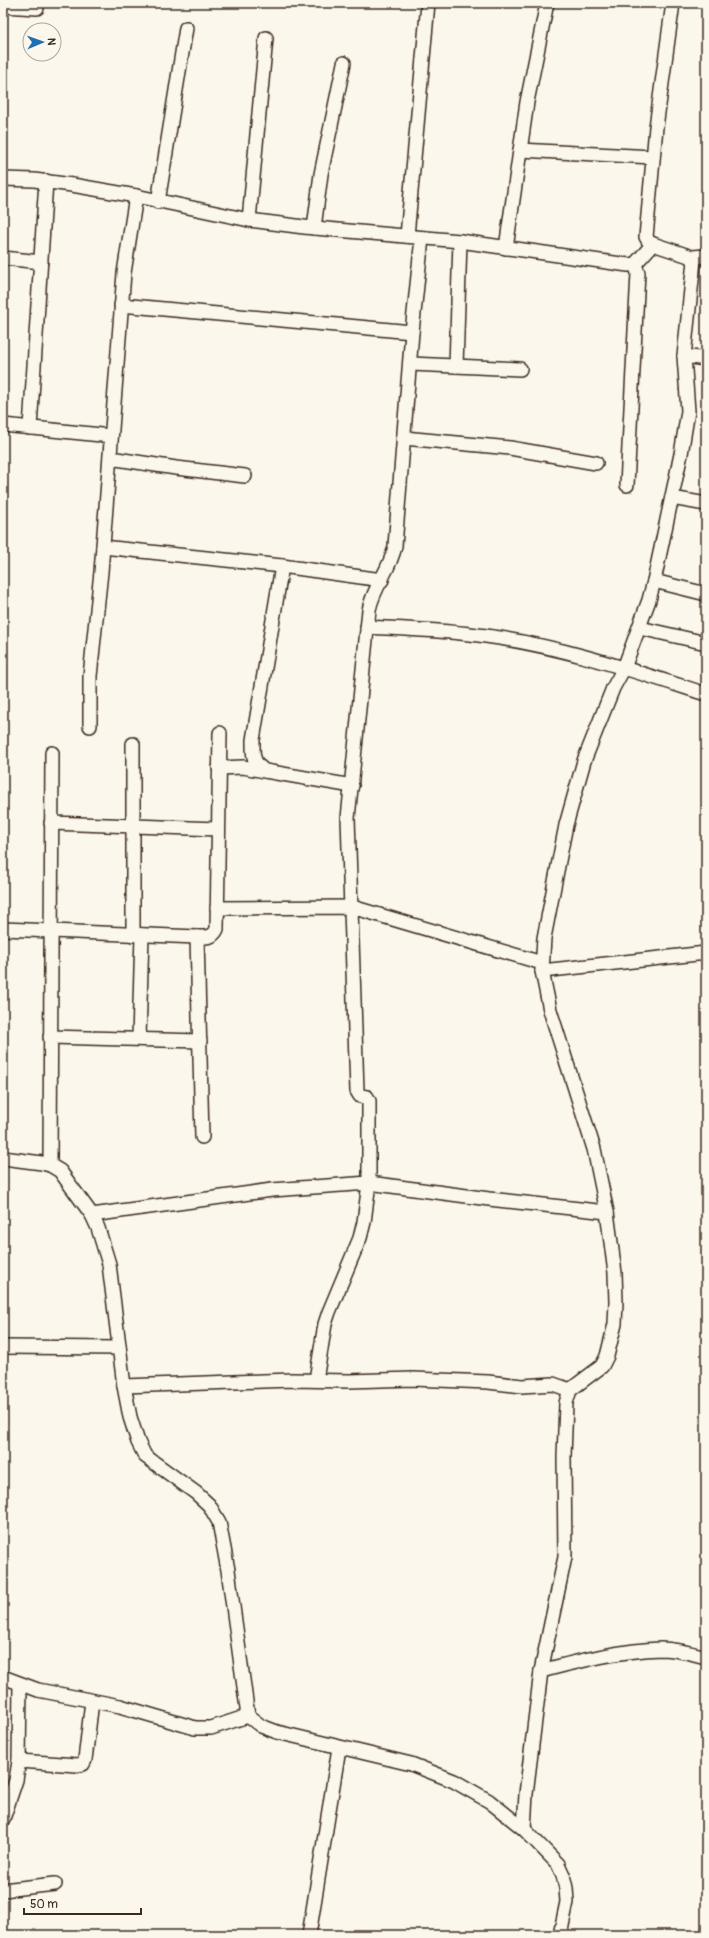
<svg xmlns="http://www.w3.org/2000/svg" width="709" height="1938" font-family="Pangolin,sans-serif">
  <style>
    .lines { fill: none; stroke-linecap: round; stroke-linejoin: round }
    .street-casing { stroke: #3b2a1e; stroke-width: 16 }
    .street { stroke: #fbf7ec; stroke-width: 13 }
  </style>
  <rect width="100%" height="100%" fill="#fbf7ec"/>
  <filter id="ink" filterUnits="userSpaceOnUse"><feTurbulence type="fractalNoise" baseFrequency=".025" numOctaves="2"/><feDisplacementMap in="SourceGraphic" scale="8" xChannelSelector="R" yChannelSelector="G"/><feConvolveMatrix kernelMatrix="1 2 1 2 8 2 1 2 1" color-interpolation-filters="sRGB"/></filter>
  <g filter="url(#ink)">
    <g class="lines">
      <g class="street-casing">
        <g id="street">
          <path d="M3 6 37 8"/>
          <path d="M520 150 653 157"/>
          <path d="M3 179 34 180 72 185 136 196 249 220 304 227 460 241 628 265 635 264 653 244"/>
          <path d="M158 202 186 28"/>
          <path d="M249 220 266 38"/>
          <path d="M314 228 321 174 344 63"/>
          <path d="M407 236 428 3"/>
          <path d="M506 248 527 102 547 3"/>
          <path d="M692 257 706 256"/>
          <path d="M3 258 41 262"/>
          <path d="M121 305 412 332"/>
          <path d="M684 356 706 359"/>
          <path d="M411 364 520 369"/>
          <path d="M456 366 460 241"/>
          <path d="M3 425 111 436"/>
          <path d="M30 428 46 181"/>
          <path d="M404 438 510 448 596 463"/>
          <path d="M110 458 176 468 245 476"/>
          <path d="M627 485 638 273 635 264"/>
          <path d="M672 498 706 504"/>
          <path d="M103 547 282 566 382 580"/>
          <path d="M282 566 253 740C253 754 252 763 265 771L352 786"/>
          <path d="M654 581 706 594"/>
          <path d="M367 627C407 629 446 630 486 636 561 646 634 671 706 694"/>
          <path d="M640 628 706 643"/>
          <path d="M90 726V676L101 572 124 273 136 196"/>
          <path d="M133 744V935"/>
          <path d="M219 768 243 767 265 771"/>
          <path d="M51 823 218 829"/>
          <path d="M217 908 352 907 542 963"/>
          <path d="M3 929 197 937C207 937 213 938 217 929L220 733"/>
          <path d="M197 937 202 1137"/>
          <path d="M542 971 706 953"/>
          <path d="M50 1037 200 1041"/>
          <path d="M139 1038 142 935"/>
          <path d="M3 1158 42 1163 50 1165 60 1171 92 1215 98 1228 109 1264 124 1386 130 1417 138 1442 145 1456 196 1493 209 1505 219 1522 228 1570 248 1716 261 1726 277 1732 411 1764 454 1781 489 1801 524 1829 558 1864 563 1875 566 1888 567 1902 560 1935"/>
          <path d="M50 1165 52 753"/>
          <path d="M92 1215 272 1190 369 1183 489 1199 607 1212"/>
          <path d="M3 1347 119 1348"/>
          <path d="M316 1380 325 1324 329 1312 360 1238 364 1222 369 1183V1101L367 1097 360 1096 357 1091 348 818 369 610C373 587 390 571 395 546L412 332 422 238"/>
          <path d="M124 1386 292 1380 349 1381 413 1379 488 1382 522 1386 553 1384 570 1390"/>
          <path d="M541 1671C579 1661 621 1650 661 1649 676 1649 691 1653 706 1657"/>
          <path d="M3 1677 38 1690 120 1706 195 1728H211L248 1716"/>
          <path d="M19 1761 77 1765 83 1764 85 1760 92 1701"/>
          <path d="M3 1819 16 1780 19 1761 20 1684"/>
          <path d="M524 1829 526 1794 541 1671 565 1557 564 1457 566 1403 570 1390 602 1366 607 1356 615 1324 616 1302 615 1273 607 1212 594 1149 550 1010 542 971 544 938 566 825 584 761 613 688 624 668 649 600 654 581 681 454 688 411 684 356 694 261 689 256 653 244 649 242 646 237 656 127 673 3"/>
          <path d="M3 1890 55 1884"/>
          <path d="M309 1935 339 1748"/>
        </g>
      </g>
      <use href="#street" class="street"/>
    </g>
  </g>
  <rect width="709" height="1938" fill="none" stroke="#fbf7ec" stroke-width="16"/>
  <rect x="8" y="8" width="693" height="1922" fill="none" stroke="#3b2a1e" stroke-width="1.5" filter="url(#ink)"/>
  <g transform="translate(42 42) rotate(88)"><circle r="19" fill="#fbf7ec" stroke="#aea59a"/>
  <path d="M0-3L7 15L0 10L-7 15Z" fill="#1f6fb2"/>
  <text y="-6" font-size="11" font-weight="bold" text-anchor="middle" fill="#3b2a1e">N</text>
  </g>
  <path d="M24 1908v6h117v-6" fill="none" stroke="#3b2a1e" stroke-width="2"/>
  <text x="30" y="1908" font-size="12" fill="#3b2a1e" stroke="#fbf7ec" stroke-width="3" paint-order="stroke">50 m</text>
</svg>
